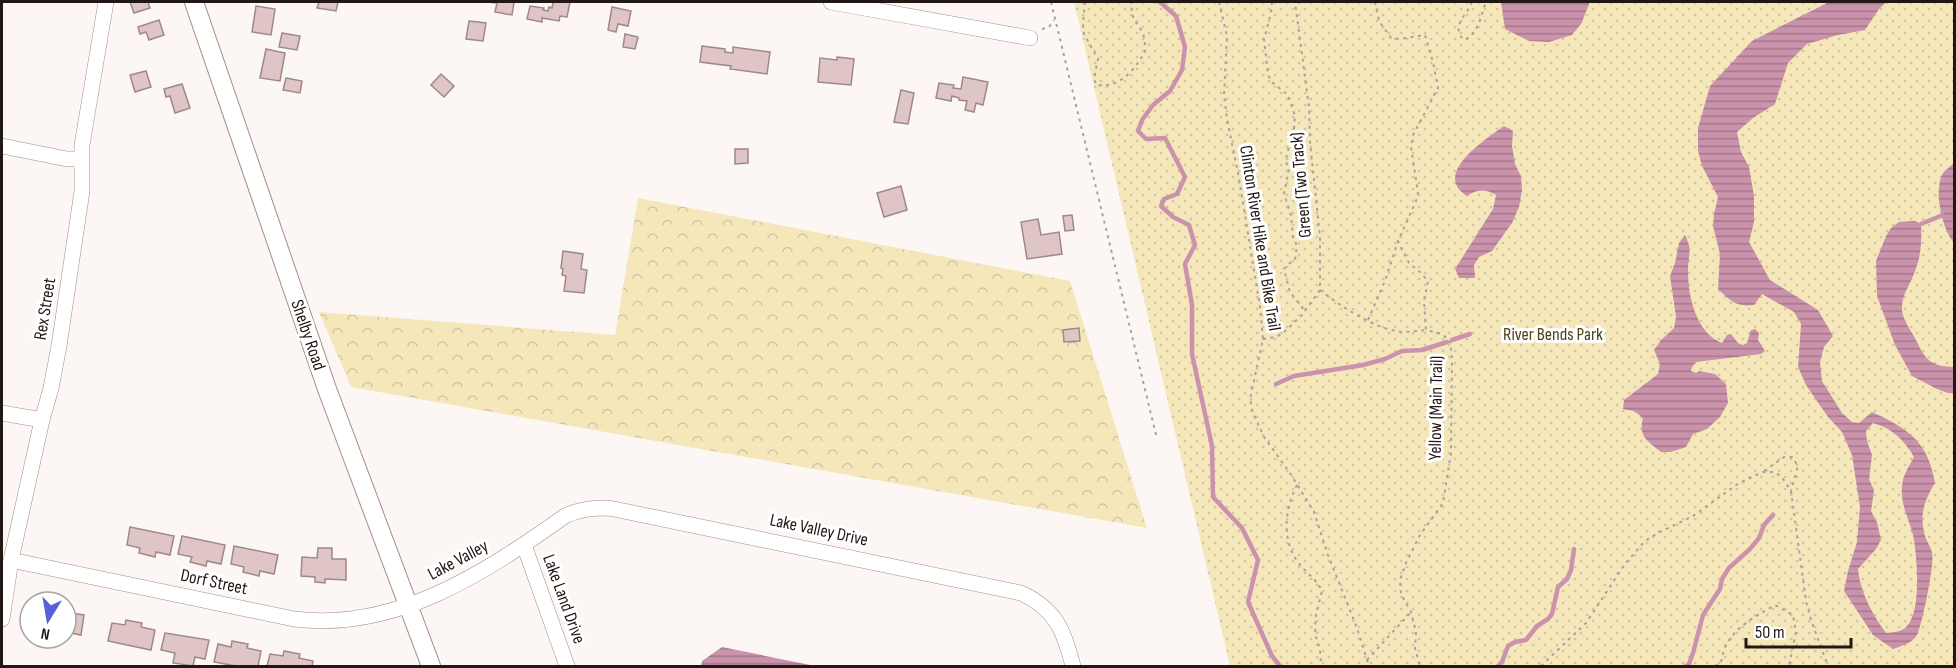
<svg xmlns="http://www.w3.org/2000/svg" width="1956" height="668" font-family="'Sofia Sans Condensed',sans-serif">
  <style>
    .forest { fill: url(#forest-crowns) }
    .park { fill: url(#park-dots) }
    .water { fill: url(#water-rules); fill-rule: evenodd }
    .lines { fill: none; stroke-linecap: round; stroke-linejoin: round }
    .stream { stroke: #ca93ab; stroke-width: 4.5 }
    .building { fill: #dfc5c6; stroke: #a08889; stroke-width: 1.5 }
    .minor-casing { stroke: #a38e86; stroke-width: 16 }
    .tertiary-casing { stroke: #a38e86; stroke-width: 20 }
    .path { stroke: #a7a19f; stroke-width: 2; stroke-dasharray: 3 4.5; stroke-linecap: butt }
    .minor { stroke: #fff; stroke-width: 15 }
    .tertiary { stroke: #fff; stroke-width: 18 }
    .labels { text-anchor: middle; dominant-baseline: central; stroke-width: 6; stroke-linejoin: round; paint-order: stroke }
    .street-label { font-size: 18px; fill: #211815; stroke: #fff }
    .park-label { font-size: 18px; fill: #4f4219; stroke: #fff }
  </style>
  <defs>
    <pattern id="forest-crowns" width="20" height="18" patternUnits="userSpaceOnUse" patternTransform="scale(1.5)"><rect width="20" height="18" fill="#f6e7bb"/><path d="M2 6a3 3 0 1 1 6 0M12 15a3 3 0 1 1 6 0" fill="none" stroke="#d3c5a0"/></pattern>
    <pattern id="park-dots" width="8" height="8" patternUnits="userSpaceOnUse" patternTransform="scale(1.5)"><rect width="8" height="8" fill="#f6e7bb"/><path d="M2 2h.1M6 6h.1" fill="none" stroke="#d3c5a0" stroke-width="1.8" stroke-linecap="round"/></pattern>
    <pattern id="water-rules" width="6" height="5" patternUnits="userSpaceOnUse" patternTransform="scale(1.5)"><rect width="6" height="5" fill="#ca93ab"/><path d="M0 2.5h6" fill="none" stroke="#a4778a"/></pattern>
  </defs>
  <rect width="100%" height="100%" fill="#fcf7f5"/>
  <path class="forest" d="M638 198 1070 281 1147 528 351 387 319 312 615 335Z"/>
  <path class="park" d="M1074 2H1954V666H1230Z"/>
  <g class="water">
    <path d="M1501 2H1590L1581 24 1572 35 1549 42 1529 41 1505 29Z"/>
    <path d="M1829 2H1886L1879 9 1865 30 1838 35 1807 44 1788 63 1775 104 1753 118 1737 132 1741 152 1749 167 1754 196V222L1749 242 1770 280 1818 310 1833 336 1824 347 1820 362 1822 381 1842 413 1852 422 1859 423 1872 412C1909 429 1928 442 1935 483 1924 501 1919 515 1925 536 1927 542 1931 547 1932 553 1935 563 1922 625 1917 635 1912 643 1902 646 1893 649L1873 635 1844 591 1848 571 1857 542 1860 507 1852 455 1842 432 1828 417 1806 385 1798 367 1801 324 1794 312 1762 294 1754 305C1735 307 1731 301 1718 289L1720 254 1713 226 1714 214 1718 197 1702 166 1698 151V128L1710 86 1752 41ZM1873 423C1892 428 1904 440 1914 457 1909 466 1903 475 1902 486 1900 504 1909 519 1913 535 1917 555 1922 610 1907 626 1902 632 1895 632 1886 633 1873 615 1860 592 1858 569L1876 549 1881 540 1877 522 1871 511 1874 490 1869 479 1872 455 1867 441 1866 431Z"/>
    <path d="M1504 126 1513 131 1512 146 1515 164 1521 176 1522 190 1519 207 1512 223 1492 251 1479 257 1474 265 1475 278H1459L1455 269 1493 209 1496 195C1485 189 1478 189 1467 196 1431 174 1486 139 1504 126Z"/>
    <path d="M1954 163V243C1942 229 1933 190 1943 173 1946 169 1951 166 1954 163Z"/>
    <path d="M1915 221 1921 224C1922 240 1921 256 1915 271 1911 284 1901 295 1902 310 1903 322 1914 334 1918 344 1927 363 1934 366 1954 367V393H1948L1937 389 1912 376 1895 345 1877 296 1876 261 1886 236 1891 228 1899 222Z"/>
    <path d="M1685 235C1693 250 1688 255 1688 271 1688 296 1696 333 1722 343L1727 335 1731 334 1738 343 1743 345 1747 343 1751 330 1755 329 1759 333 1758 340 1765 351 1761 354 1696 362 1692 367 1691 371 1696 373 1699 371 1715 374 1726 384 1728 403 1720 417 1707 429 1693 434 1686 447 1671 452H1661C1647 441 1638 436 1643 418L1634 411 1623 409 1624 400 1658 374 1660 364 1654 350 1661 340 1674 328 1676 317 1670 276 1675 263 1679 243Z"/>
    <path d="M722 647 815 666H701L702 661Z"/>
  </g>
  <g class="lines">
    <g class="stream">
      <path d="M1160 2 1176 16 1185 47 1182 70 1170 91 1153 105 1142 120 1138 131 1146 139 1165 138 1185 177 1177 194 1164 199 1161 206 1173 217 1189 225 1195 245 1185 264 1192 305V354L1212 446 1213 497 1242 528 1258 560 1248 602 1272 656 1280 666"/>
      <path d="M1921 224 1943 215"/>
      <path d="M1452 340 1470 334"/>
      <path d="M1276 384 1294 376 1363 365 1385 359 1402 351 1422 350 1447 342"/>
      <path d="M1498 666 1502 662 1508 646 1515 642 1526 640 1537 626 1548 619 1552 614 1558 587 1567 579 1571 570 1574 549"/>
      <path d="M1686 666 1689 664 1693 653 1703 615 1720 589 1722 579 1729 568 1750 549 1759 538 1764 525 1773 515"/>
    </g>
  </g>
  <g class="building">
    <path d="M130 2H148L150 8 134 13Z"/>
    <path d="M319 2H338L336 11 317 8Z"/>
    <path d="M487 2H514L512 15 495 12 497 3Z"/>
    <path d="M553 2H570L567 17 560 16 559 21 542 18V22L527 19 530 6 544 8 543 10 548 11 549 7 552 8Z"/>
    <path d="M256 6 275 9 271 35 252 32Z"/>
    <path d="M612 7 631 11 628 26 618 24 616 32 608 30Z"/>
    <path d="M159 20 164 35 149 40 146 32 140 34 138 27Z"/>
    <path d="M469 21 486 23 483 41 466 39Z"/>
    <path d="M282 33 300 36 297 50 279 47Z"/>
    <path d="M625 34 638 37 635 49 623 47Z"/>
    <path d="M702 46 725 49V52L733 53V47L770 52 767 74 730 69 731 66 700 62Z"/>
    <path d="M266 49 285 53 280 81 260 78Z"/>
    <path d="M837 57 854 59 851 85 818 82 820 58 837 60Z"/>
    <path d="M146 71 151 87 135 92 130 75Z"/>
    <path d="M441 74 454 86 444 97 431 85Z"/>
    <path d="M963 77 988 82 983 105 976 103 974 112 965 110 967 101 959 100V98L952 96 951 101 936 98 939 83 954 85 953 88 961 89Z"/>
    <path d="M286 78 302 81 300 93 283 90Z"/>
    <path d="M182 84 190 108 175 113 170 96 166 97 164 89Z"/>
    <path d="M901 90 914 93 908 124 894 122Z"/>
    <path d="M735 149H748V163L735 164Z"/>
    <path d="M901 186 907 210 884 217 877 193Z"/>
    <path d="M1072 215 1074 230 1065 231 1063 216Z"/>
    <path d="M1038 219 1041 235 1059 232 1062 254 1027 259 1021 222Z"/>
    <path d="M563 251 583 254 581 269 587 270 584 293 564 291 566 276 562 275 563 269 561 268Z"/>
    <path d="M1079 328 1080 341 1064 342 1063 330Z"/>
    <path d="M130 527 174 536 170 555 156 552 155 557 139 553 140 548 127 545Z"/>
    <path d="M182 536 225 545 221 564 207 561 206 566 190 562 192 557 178 554Z"/>
    <path d="M234 546 278 555 274 574 260 571 259 576 243 572 244 567 231 564Z"/>
    <path d="M318 548H332V559H346V580L325 579V583L315 582V577L301 576 302 557 317 558Z"/>
    <path d="M66 608 71 609 70 613 84 615 81 635 66 632Z"/>
    <path d="M126 620 142 623 141 627 155 630 151 650 108 641 112 623 125 625Z"/>
    <path d="M165 633 209 640 205 659 195 657 193 666 173 663 175 653 161 650Z"/>
    <path d="M232 641 248 644 247 648 261 651 258 666H236L214 662 218 644 231 647Z"/>
    <path d="M284 651 300 654 299 658 313 661 312 666H267L270 654 283 656Z"/>
  </g>
  <g class="lines">
    <g class="minor-casing">
      <g id="minor">
        <path d="M831 2 1030 38"/>
        <path d="M2 146 67 159H81"/>
        <path d="M2 413 42 420"/>
        <path d="M524 545 567 666"/>
        <path d="M11 560 294 619C396 632 486 572 565 516 580 509 593 508 609 508L1021 593C1056 609 1064 631 1073 666"/>
        <path d="M2 619 11 560 42 420 51 388 59 346 82 191V145L106 2"/>
      </g>
    </g>
    <g class="tertiary-casing">
      <path id="tertiary" d="M194 2 327 389 431 666"/>
    </g>
    <g class="path">
      <path d="M1051 2 1157 439"/>
      <path d="M1085 2 1083 24 1084 34 1098 59 1094 78 1096 85C1121 88 1133 71 1145 52 1145 48 1145 42 1144 37 1139 21 1130 23 1132 2"/>
      <path d="M1219 2 1227 36 1224 95 1227 119 1238 173 1260 307 1263 339 1250 399 1253 413 1264 437 1290 473 1314 512 1328 555 1357 628 1369 666"/>
      <path d="M1272 2 1271 13 1264 39 1268 75 1273 83 1288 95 1295 116 1294 129 1287 154 1286 162 1289 169 1284 194 1291 215 1293 237 1297 246 1295 260 1288 264 1284 269 1290 292 1305 311"/>
      <path d="M1375 2 1379 21 1391 38 1399 39 1425 35 1433 62 1438 88 1413 135 1411 147 1418 193 1416 201 1398 241 1409 263 1420 272 1428 281 1424 301 1426 330 1442 334 1450 341 1452 359 1451 453 1443 503 1420 535 1406 563 1400 580 1401 594 1411 612 1416 632 1415 648 1420 666"/>
      <path d="M1472 2C1467 15 1450 27 1464 40 1478 35 1481 15 1486 2"/>
      <path d="M1042 29 1049 27 1054 20"/>
      <path d="M1320 290C1339 305 1372 327 1396 331 1406 333 1416 331 1426 330"/>
      <path d="M1368 320 1385 281 1398 241"/>
      <path d="M1263 339 1276 337 1283 333 1302 315 1320 290V237L1310 142 1309 107 1295 2"/>
      <path d="M1764 471 1784 457H1792L1798 466 1791 491"/>
      <path d="M1297 485C1284 510 1281 543 1301 566 1309 575 1317 580 1322 591L1316 615 1315 627 1316 637 1320 649 1321 666"/>
      <path d="M1367 660 1411 612"/>
      <path d="M1541 666 1586 623 1625 564 1645 541 1658 533 1693 516 1739 483 1763 472H1773L1781 476 1791 491 1806 601 1811 620 1828 666"/>
      <path d="M1715 666 1721 663C1725 631 1750 620 1775 605L1793 615 1796 632 1789 666"/>
    </g>
    <use href="#minor" class="minor"/>
    <use href="#tertiary" class="tertiary"/>
  </g>
  <g class="labels">
    <g class="street-label">
      <text transform="translate(1301 185) rotate(-95)">Green (Two Track)</text>
      <text transform="translate(1260 238) rotate(81)">Clinton River Hike and Bike Trail</text>
      <text transform="translate(45 309) rotate(-81)">Rex Street</text>
      <text transform="translate(308 335) rotate(71)">Shelby Road</text>
      <text transform="translate(1436 408) rotate(-89)">Yellow (Main Trail)</text>
      <text transform="translate(819 530) rotate(12)">Lake Valley Drive</text>
      <text transform="translate(458 560) rotate(-28)">Lake Valley</text>
      <text transform="translate(214 582) rotate(12)">Dorf Street</text>
      <text transform="translate(564 599) rotate(70)">Lake Land Drive</text>
    </g>
    <g class="park-label">
      <text x="1553" y="334">River Bends Park</text>
    </g>
  </g>
  <rect width="1956" height="668" fill="none" stroke="#211815" stroke-width="6"/>
  <g transform="translate(48 620) rotate(191)"><circle r="28" fill="#ffffff" stroke="#a6a3a1" stroke-width="1.5"/>
  <path d="M0-4.5L10 22L0 15L-10 22Z" fill="#5560d6"/>
  <text y="-9" font-size="16" font-weight="bold" text-anchor="middle" fill="#211815">N</text>
  </g>
  <path d="M1746 638v9h105v-9" fill="none" stroke="#211815" stroke-width="3"/>
  <text x="1755" y="638" font-size="18" fill="#211815" stroke="#ffffff" stroke-width="4.5" paint-order="stroke">50 m</text>
</svg>
